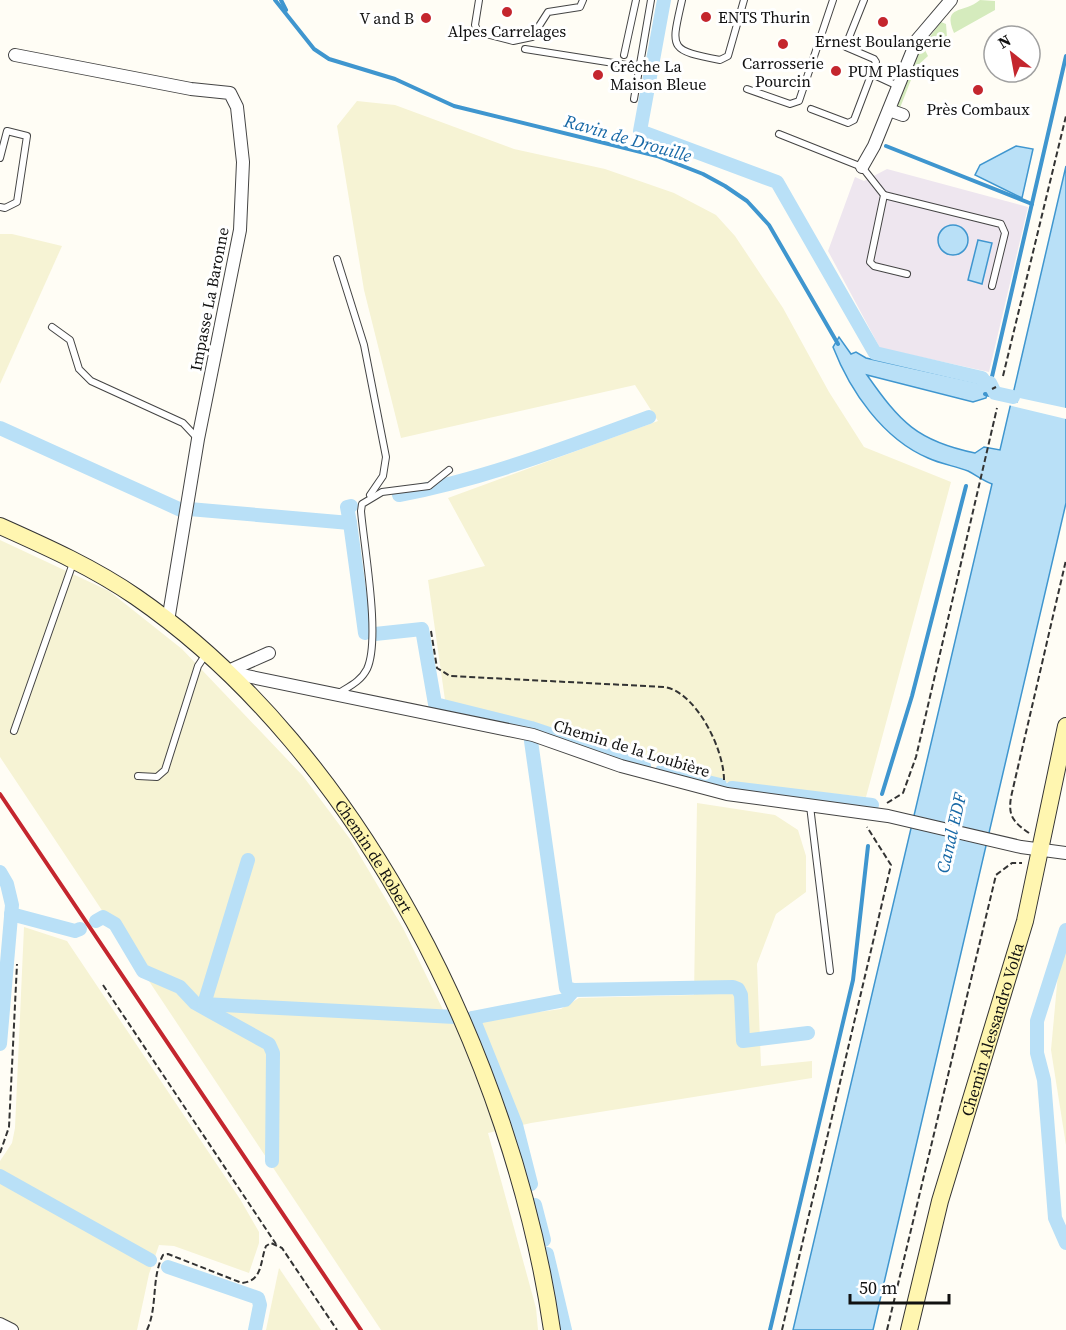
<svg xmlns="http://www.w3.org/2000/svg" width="1066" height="1330" font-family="'Source Serif 4',serif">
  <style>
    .industrial { fill: #eee6ef }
    .farmland { fill: #f6f3d4 }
    .green { fill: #d5ebbd }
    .water { fill: #b9e0f7; stroke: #3f96cf; stroke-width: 1.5 }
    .pier { fill: #fffdf5 }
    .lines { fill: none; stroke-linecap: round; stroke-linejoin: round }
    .stream { stroke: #3f96cf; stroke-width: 4 }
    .canal { stroke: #b9e0f7; stroke-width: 14 }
    .lane-casing { stroke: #444; stroke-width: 8 }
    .street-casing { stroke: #444; stroke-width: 14 }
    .secondary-casing { stroke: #333; stroke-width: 18 }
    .path { stroke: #333; stroke-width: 2; stroke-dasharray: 6 3; stroke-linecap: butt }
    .lane { stroke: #fff; stroke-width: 6 }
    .street { stroke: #fff; stroke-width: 12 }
    .secondary { stroke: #fff6b0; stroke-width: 16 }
    .rail { stroke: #c4262e; stroke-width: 4 }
    .poi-dot { fill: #c4262e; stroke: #fff; stroke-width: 2 }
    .labels { text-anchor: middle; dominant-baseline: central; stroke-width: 6; stroke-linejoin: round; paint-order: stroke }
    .poi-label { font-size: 16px; fill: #111; stroke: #fff }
    .street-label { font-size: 16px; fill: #111; stroke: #fff }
    .water-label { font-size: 18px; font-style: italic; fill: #1768a6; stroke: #fff }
  </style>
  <rect width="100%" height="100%" fill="#fffdf5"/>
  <path class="industrial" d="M887 169 1028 207 989 372 880 348 828 251 855 177 864 181Z"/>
  <g class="farmland">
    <path d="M357 101 395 105 514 149 605 169 674 193 716 215 735 236 783 308 829 392 864 447 951 482 866 797 730 783 445 700 428 580 485 566 448 498 658 421 635 385 401 438 364 290 337 126Z"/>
    <path d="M0 234H12L62 246 0 384Z"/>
    <path d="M0 540 109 591 182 649 303 776 350 839 403 928 450 1024 561 1009 579 998 694 995 697 803 775 815 798 830 806 856V892L776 914 757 964 761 1066 812 1061V1078L531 1123 488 1133 536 1308 538 1330H381L0 757Z"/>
    <path d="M24 927 67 941 240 1199 259 1232V1243L249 1273 174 1246 159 1245 149 1274 137 1330H0V1161L12 1143 15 1128Z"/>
    <path d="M1066 947V1145L1051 1050 1059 963Z"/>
    <path d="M279 1268 321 1330H266Z"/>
  </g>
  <g class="green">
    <path d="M659 0H670L658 57 648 55Z"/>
    <path d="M980 0 995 1V10L954 33C942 4 964 14 980 0Z"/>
    <path d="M941 22 946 24 947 37 925 50 928 56 916 67 900 108H896L918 52Z"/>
  </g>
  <g class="water">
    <path d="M1016 146 1033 149 1022 198 975 175 980 165Z"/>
    <path d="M1066 166V503L873 1330H793L992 484C982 480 976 475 968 471 955 466 941 464 928 458 883 439 850 391 833 347L839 337 851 354 856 352 866 358 979 383 988 391 986 398 973 402 867 375C900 422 917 441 975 453L984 447 1000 450Z"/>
    <circle cx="953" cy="240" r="15"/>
    <path d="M978 240 992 243 982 284 968 280Z"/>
  </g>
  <path class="pier" d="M1010 396 1066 408V419L1008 405Z"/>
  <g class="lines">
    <g class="stream">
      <path d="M275 0 314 49 329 59 395 79 454 106 657 156 703 174 725 186 747 201 769 225 838 344"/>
      <path d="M281 0 286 10"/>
      <path d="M886 146 1032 204"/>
      <path d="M991 381 1066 56"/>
      <path d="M985 394 1016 401"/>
      <path d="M882 794 912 696 966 486"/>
      <path d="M770 1330 853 980 868 846"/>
    </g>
    <g class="canal">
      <path d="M664 0 640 131 777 182 875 353 982 378 986 384 990 383 995 393 1013 397"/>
      <path d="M0 428 181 510"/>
      <path d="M399 495C485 479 567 447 649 417"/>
      <path d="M189 509 350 523 347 507 351 506"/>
      <path d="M350 523 365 633"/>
      <path d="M375 634 422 629 435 704 531 728 644 766"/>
      <path d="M531 741 566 988 574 990"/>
      <path d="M662 771 720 785"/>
      <path d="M732 788 872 805"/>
      <path d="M0 872 7 884 12 905 0 1044"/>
      <path d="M11 914 75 931 80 929"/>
      <path d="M96 921 103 917 115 924 143 971 180 987 195 1003 269 1044 273 1053 272 1161"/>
      <path d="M1066 930 1037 1021V1053L1044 1080 1055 1218 1066 1243"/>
      <path d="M203 1004 455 1017"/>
      <path d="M204 1004 248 860"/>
      <path d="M472 1018 565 1000 574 990 733 987 738 989 741 995 743 1041 808 1033"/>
      <path d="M473 1018 516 1125 531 1184"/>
      <path d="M0 1176 150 1260"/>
      <path d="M535 1205 544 1240"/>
      <path d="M547 1254 565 1330"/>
      <path d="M168 1267 258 1298 260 1305 255 1330"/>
    </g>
    <g class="lane-casing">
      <g id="lane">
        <path d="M479 0 475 25 478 32 513 41 532 37 548 12 580 7 583 0"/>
        <path d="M682 0C671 49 668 50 720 60L728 56 744 0"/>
        <path d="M848 40 864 0"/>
        <path d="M525 49 639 67"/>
        <path d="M624 55 636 0"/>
        <path d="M872 74 898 86"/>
        <path d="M747 89 790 104 799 101 833 0"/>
        <path d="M634 99 651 0"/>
        <path d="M811 109 848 123 854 120 876 62 874 59 846 47"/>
        <path d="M779 134 862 167 884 195 870 262 874 266 907 274"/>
        <path d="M0 158 7 131 27 136 17 202 5 208 0 207"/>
        <path d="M884 195 1001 224 1005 233 992 286"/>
        <path d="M337 259 364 345 386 457 383 476 370 495"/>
        <path d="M52 327 70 340 79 369 91 381 183 423 198 439"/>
        <path d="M339 693C350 686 361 681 367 669 381 639 364 547 361 511L362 504 382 492 429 486 449 470"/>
        <path d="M14 731 73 563"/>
        <path d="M138 776 157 777 165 770 198 666 206 654"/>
        <path d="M810 806 830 971"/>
      </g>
    </g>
    <g class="street-casing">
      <g id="street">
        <path d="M15 55 191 89 230 93 237 107 243 162 240 230 198 439 168 621"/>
        <path d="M889 110 903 115"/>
        <path d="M862 167 874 146 917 40 951 0"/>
        <path d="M226 672 269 653"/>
        <path d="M227 672 533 735 621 766 727 794 888 816 1021 847 1066 853"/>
        <path d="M0 1324 12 1330"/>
      </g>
    </g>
    <g class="secondary-casing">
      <g id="secondary">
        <path id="s1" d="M0 526C47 547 94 568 136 597 362 753 513 1063 552 1330"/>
        <path id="s2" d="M909 1330 940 1201 1025 921 1066 726"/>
      </g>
    </g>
    <g class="path">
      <path d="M1003 376 1066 116"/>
      <path d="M992 389 996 387"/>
      <path d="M431 631 437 668 450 676 665 687C697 693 725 751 724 782"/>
      <path d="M887 803 903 793 916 757 997 408"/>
      <path d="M1029 833C1013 822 1008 816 1011 797L1066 560"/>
      <path d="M103 985 276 1244"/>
      <path d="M0 1153 9 1127 17 964"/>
      <path d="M147 1330C158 1306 151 1278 163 1255L168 1254 242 1283C263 1281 260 1261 266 1246L271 1243 282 1248 337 1330"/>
      <path d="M782 1330 891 865 867 827"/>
      <path d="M887 1330 996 875 1012 863H1022"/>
    </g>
    <use href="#lane" class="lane"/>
    <use href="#street" class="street"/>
    <use href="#secondary" class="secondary"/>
    <path class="rail" d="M0 794 361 1330"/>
  </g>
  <g class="poi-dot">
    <circle cx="507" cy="12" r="6"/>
    <circle cx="706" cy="17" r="6"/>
    <circle cx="426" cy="18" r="6"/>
    <circle cx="883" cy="22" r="6"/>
    <circle cx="783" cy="44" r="6"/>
    <circle cx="836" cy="71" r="6"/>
    <circle cx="598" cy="75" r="6"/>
    <circle cx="978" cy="90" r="6"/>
  </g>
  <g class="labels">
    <g class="poi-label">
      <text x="718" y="17" text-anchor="start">ENTS Thurin</text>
      <text x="414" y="18" text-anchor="end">V and B</text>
      <text x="507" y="31">Alpes Carrelages</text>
      <text x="883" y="41">Ernest Boulangerie</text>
      <text x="783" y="63">Carrosserie<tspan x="783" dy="18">Pourcin</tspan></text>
      <text x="610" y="66" text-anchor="start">Crêche La<tspan x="610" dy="18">Maison Bleue</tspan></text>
      <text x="848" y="71" text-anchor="start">PUM Plastiques</text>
      <text x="978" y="109">Près Combaux</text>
    </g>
    <g class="street-label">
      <text transform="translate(209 299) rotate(-79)">Impasse La Baronne</text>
      <text transform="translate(632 748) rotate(17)">Chemin de la Loubière</text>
      <text stroke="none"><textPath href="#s1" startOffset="508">Chemin de Robert</textPath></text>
      <text stroke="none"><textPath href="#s2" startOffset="312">Chemin Alessandro Volta</textPath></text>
    </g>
    <g class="water-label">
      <text transform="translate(628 138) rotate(16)">Ravin de Drouille</text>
      <text transform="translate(951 833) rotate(-77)">Canal EDF</text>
    </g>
  </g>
  <g transform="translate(1012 54) rotate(329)"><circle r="28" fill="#ffffff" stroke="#a0a0a0" stroke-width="1.5"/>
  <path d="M0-4.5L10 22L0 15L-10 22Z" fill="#c4262e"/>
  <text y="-9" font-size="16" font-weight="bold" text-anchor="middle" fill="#111111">N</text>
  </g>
  <path d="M850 1294v9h99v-9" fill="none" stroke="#111111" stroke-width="3"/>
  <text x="859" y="1294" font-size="18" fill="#111111" stroke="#ffffff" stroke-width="4.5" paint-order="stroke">50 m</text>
</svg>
